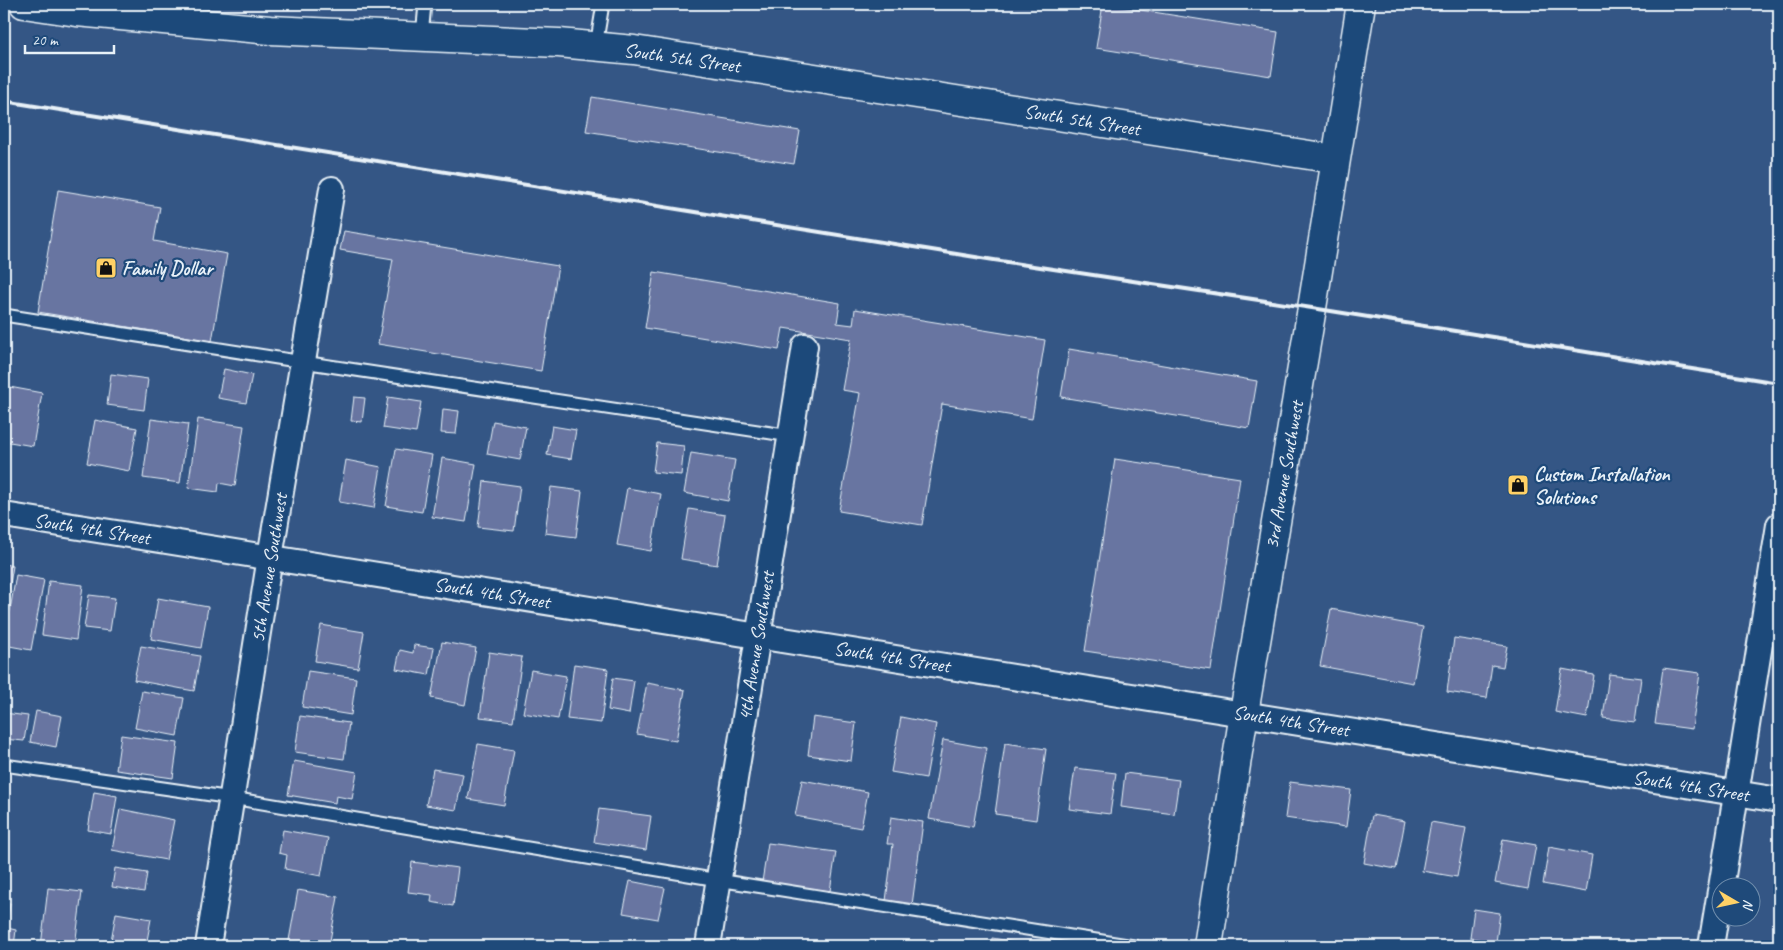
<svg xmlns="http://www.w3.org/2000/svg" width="1783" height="950" font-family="Caveat,sans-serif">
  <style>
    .building { fill: #6875a1; stroke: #e8f1f8 }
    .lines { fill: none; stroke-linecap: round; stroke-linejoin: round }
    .lane-casing { stroke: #e8f1f8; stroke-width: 15 }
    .street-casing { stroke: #e8f1f8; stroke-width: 28 }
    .secondary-casing { stroke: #e8f1f8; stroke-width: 31 }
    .lane { stroke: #1f4a7a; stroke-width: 11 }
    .street { stroke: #1f4a7a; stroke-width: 24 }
    .secondary { stroke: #1f4a7a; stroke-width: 28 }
    .rail { stroke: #e8f1f8; stroke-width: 4 }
    .labels { text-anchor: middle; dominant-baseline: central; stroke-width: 4.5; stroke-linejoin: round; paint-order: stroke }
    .street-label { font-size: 20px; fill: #e8f1f8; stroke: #1f4a7a }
    .poi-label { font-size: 20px; font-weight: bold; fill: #e8f1f8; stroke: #1f4a7a; text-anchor: start }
  </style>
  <rect width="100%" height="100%" fill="#345685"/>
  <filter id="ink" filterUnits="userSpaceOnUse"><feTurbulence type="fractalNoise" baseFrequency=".02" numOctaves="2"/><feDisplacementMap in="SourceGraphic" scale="10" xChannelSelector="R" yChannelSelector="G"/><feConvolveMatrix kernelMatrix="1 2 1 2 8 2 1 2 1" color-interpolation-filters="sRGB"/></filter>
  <g filter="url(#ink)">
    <g class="building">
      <path d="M1103 4 1278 32 1271 76 1096 48Z"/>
      <path d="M592 97 800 131 794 164 586 131Z"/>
      <path d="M58 190 160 207 154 241 227 254 212 341 38 312Z"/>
      <path d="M344 231 558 266 541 371 378 344 393 259 340 250Z"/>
      <path d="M654 272 840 303 837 323 853 325 855 309 1045 340 1032 419 942 404 922 525 839 511 860 393 842 390 851 339 783 328 779 350 645 328Z"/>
      <path d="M1069 349 1257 381 1249 428 1061 397Z"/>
      <path d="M224 369 252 375 246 403 218 398Z"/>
      <path d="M111 374 148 379 144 410 107 405Z"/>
      <path d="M4 386 42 393 33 446 4 441Z"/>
      <path d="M354 397 365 398 362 422 351 421Z"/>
      <path d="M388 397 421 402 416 433 383 428Z"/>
      <path d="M443 409 459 411 456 434 441 433Z"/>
      <path d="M151 419 188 424 180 483 143 478Z"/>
      <path d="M198 419 244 426 235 486 219 483 218 492 188 488Z"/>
      <path d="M95 420 137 428 129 471 87 463Z"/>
      <path d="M493 421 526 427 520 460 487 454Z"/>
      <path d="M552 426 576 430 571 459 547 455Z"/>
      <path d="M657 443 684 446 681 475 653 472Z"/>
      <path d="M396 449 432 455 422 512 386 506Z"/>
      <path d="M691 453 735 460 728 501 684 493Z"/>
      <path d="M442 458 476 464 466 522 432 517Z"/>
      <path d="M1115 459 1240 478 1211 670 1085 651Z"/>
      <path d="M346 460 381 467 374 508 339 502Z"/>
      <path d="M484 481 520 486 514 531 478 527Z"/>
      <path d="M551 487 582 491 576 537 545 533Z"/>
      <path d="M627 488 661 494 651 551 617 545Z"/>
      <path d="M689 509 725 515 717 565 681 559Z"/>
      <path d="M4 564 13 566 5 613H4Z"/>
      <path d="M16 575 44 580 31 650 4 645Z"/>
      <path d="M49 581 83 585 76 640 42 635Z"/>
      <path d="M89 595 115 598 110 631 84 628Z"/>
      <path d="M158 598 208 607 201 648 151 639Z"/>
      <path d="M1331 609 1423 627 1413 683 1320 666Z"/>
      <path d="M321 625 364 632 358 668 315 661Z"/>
      <path d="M1454 638 1507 646 1503 667 1492 665 1487 698 1447 692Z"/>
      <path d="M442 642 476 648 465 705 431 698Z"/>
      <path d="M414 645 434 648 429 675 396 669 400 650 413 653Z"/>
      <path d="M141 646 200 656 194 691 134 680Z"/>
      <path d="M489 652 522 657 513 721 480 717Z"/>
      <path d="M574 664 608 669 601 723 567 719Z"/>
      <path d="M1663 668 1700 673 1692 729 1655 724Z"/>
      <path d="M1562 669 1594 675 1587 718 1555 712Z"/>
      <path d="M531 670 566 676 558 719 523 713Z"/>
      <path d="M308 671 356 678 351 715 302 707Z"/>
      <path d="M1609 674 1641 678 1635 722 1603 718Z"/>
      <path d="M613 678 634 681 629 714 608 710Z"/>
      <path d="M647 683 685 690 676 741 637 734Z"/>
      <path d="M142 691 184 698 177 736 135 728Z"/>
      <path d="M36 711 62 716 56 747 30 742Z"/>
      <path d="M4 713 28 716 24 741 4 739Z"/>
      <path d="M300 716 349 723 344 759 295 752Z"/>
      <path d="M813 717 856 723 851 761 808 755Z"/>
      <path d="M901 717 936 724 926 778 891 772Z"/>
      <path d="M121 735 178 743 173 778 116 770Z"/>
      <path d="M943 740 987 748 973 827 929 819Z"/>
      <path d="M1005 743 1046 749 1036 820 995 814Z"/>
      <path d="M478 744 514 750 504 805 468 799Z"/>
      <path d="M294 761 357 772 352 799 336 796 335 803 288 795Z"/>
      <path d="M1075 768 1116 773 1110 814 1069 809Z"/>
      <path d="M433 769 463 774 456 810 426 805Z"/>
      <path d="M1125 773 1179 780 1174 814 1121 807Z"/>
      <path d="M802 780 868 792 861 828 795 816Z"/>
      <path d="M1290 782 1351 790 1346 827 1285 818Z"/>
      <path d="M94 792 117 796 111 834 88 830Z"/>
      <path d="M120 809 174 820 166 860 112 850Z"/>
      <path d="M599 809 651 816 646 850 594 842Z"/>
      <path d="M1372 815 1405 821 1396 869 1364 863Z"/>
      <path d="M891 817 923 822 912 905 886 901 893 844H887Z"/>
      <path d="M1431 822 1466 828 1457 877 1422 871Z"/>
      <path d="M283 830 328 838 321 876 285 869 287 855 279 853Z"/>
      <path d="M1503 839 1536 845 1528 889 1495 883Z"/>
      <path d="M768 843 836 852 830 891 762 882Z"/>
      <path d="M1549 847 1592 855 1586 892 1543 884Z"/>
      <path d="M412 862 458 868 453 906 431 902 432 895 408 892Z"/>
      <path d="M115 868 147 873 144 892 112 887Z"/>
      <path d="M630 881 665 888 658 919 623 913Z"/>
      <path d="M48 888 82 892 75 946H41Z"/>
      <path d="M298 890 338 897 329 946H288Z"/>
      <path d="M4 903H10L7 928 16 930 14 946H4Z"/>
      <path d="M1474 909 1500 913 1496 942 1470 938Z"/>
      <path d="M116 913 151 919 146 946H110Z"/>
      <path d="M992 938 1028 944 1027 946H991Z"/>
      <path d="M396 942 419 946H396Z"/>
    </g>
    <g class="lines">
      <g class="lane-casing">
        <g id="lane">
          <path d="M422 36 425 4"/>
          <path d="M596 46 603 4"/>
          <path d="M4 315 303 362 791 436"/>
          <path d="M4 765 232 798 718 880 1134 946"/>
        </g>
      </g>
      <g class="street-casing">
        <g id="street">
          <path d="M4 515 1779 800"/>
          <path d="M1721 888 1779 525"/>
          <path d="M208 946 270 557 332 189"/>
          <path d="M708 946 805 346"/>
          <path d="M1711 946 1720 891"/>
        </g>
      </g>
      <g class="secondary-casing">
        <g id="secondary">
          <path d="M24 4 77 12 270 30 559 43 634 50 1335 159"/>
          <path d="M1208 946 1244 713 1312 308 1361 4"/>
        </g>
      </g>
      <use href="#lane" class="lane"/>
      <use href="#street" class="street"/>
      <use href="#secondary" class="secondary"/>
      <path class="rail" d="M4 101 994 260 1312 308 1779 383"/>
    </g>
  </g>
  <defs>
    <g id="shop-square" transform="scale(1.125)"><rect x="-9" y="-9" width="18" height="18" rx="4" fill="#ffd166" stroke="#1f4a7a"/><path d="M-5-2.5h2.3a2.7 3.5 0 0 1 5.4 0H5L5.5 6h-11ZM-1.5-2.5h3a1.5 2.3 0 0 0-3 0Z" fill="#111"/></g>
  </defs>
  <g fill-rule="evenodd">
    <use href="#shop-square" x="106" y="268"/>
    <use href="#shop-square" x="1518" y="485"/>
  </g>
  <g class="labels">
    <g class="street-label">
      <text transform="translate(682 58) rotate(8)">South 5th Street</text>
      <text transform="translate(1082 120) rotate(9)">South 5th Street</text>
      <text transform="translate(1284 475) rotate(-80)">3rd Avenue Southwest</text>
      <text transform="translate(92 529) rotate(9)">South 4th Street</text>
      <text transform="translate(269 568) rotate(-81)">5th Avenue Southwest</text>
      <text transform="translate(492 593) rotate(9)">South 4th Street</text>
      <text transform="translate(756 646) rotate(-81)">4th Avenue Southwest</text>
      <text transform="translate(892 657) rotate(9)">South 4th Street</text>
      <text transform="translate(1291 721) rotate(9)">South 4th Street</text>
      <text transform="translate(1691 786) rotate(9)">South 4th Street</text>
    </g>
    <g class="poi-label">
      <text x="122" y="268">Family Dollar</text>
      <text x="1534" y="474">Custom Installation<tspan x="1534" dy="23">Solutions</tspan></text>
    </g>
  </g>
  <rect width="1783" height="950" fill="none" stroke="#1f4a7a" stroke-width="20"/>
  <rect x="10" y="10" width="1763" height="930" fill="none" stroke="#e8f1f8" stroke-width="2" filter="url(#ink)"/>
  <g transform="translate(1736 902) rotate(99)"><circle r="24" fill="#1f4a7a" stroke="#6f8dac"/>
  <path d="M0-4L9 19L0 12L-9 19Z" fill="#ffd166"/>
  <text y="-8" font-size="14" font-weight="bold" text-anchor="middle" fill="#e8f1f8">N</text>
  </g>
  <path d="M25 45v8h89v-8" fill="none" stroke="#e8f1f8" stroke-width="2.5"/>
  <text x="32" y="45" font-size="15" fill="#e8f1f8" stroke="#1f4a7a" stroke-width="4" paint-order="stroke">20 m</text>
</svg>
